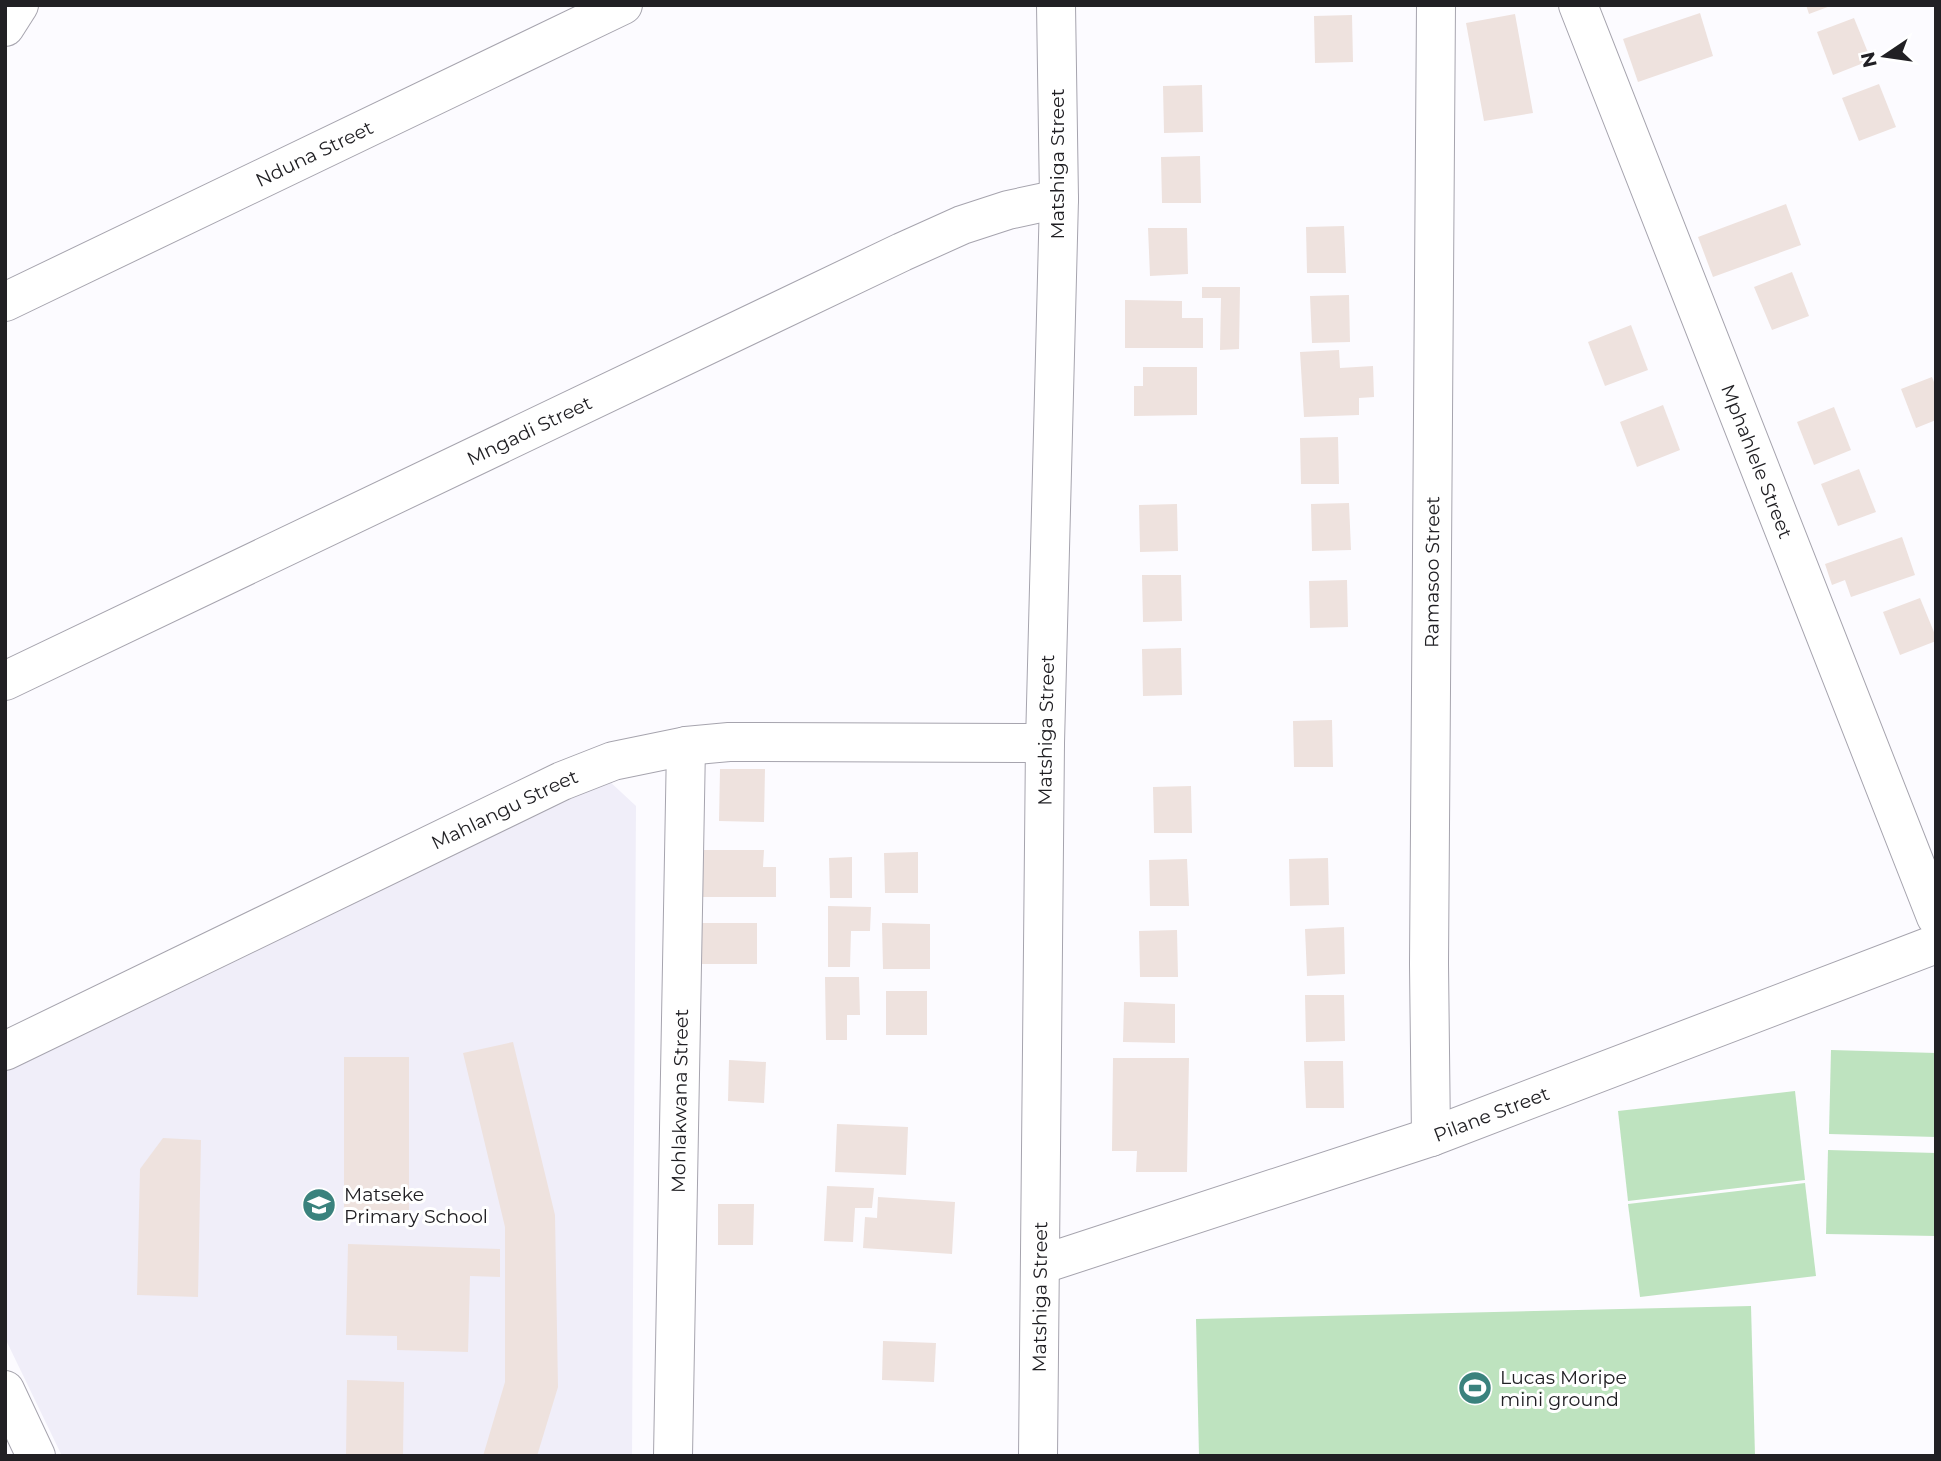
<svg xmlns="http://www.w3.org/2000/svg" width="1941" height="1461" font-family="Montserrat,sans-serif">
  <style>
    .built { fill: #f0eef9 }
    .green { fill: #bee3bf }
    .building { fill: #eee2de }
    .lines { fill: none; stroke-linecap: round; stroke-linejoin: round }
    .minor-casing { stroke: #a6a4ae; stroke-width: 40 }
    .minor { stroke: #fff; stroke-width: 38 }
    .labels { text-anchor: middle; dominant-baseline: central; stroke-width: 6; stroke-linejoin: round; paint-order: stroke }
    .street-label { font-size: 19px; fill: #212024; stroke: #fff }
    .poi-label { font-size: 19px; fill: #212024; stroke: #fff; text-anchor: start }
  </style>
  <rect width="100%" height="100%" fill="#fcfbff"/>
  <path class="built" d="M607 779 636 806 632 1456H62L5 1338V1072Z"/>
  <g class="green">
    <path d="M1831 1050 1936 1053V1137L1829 1134Z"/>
    <path d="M1795 1091 1805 1180 1628 1201 1618 1111Z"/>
    <path d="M1828 1150 1936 1153V1236L1826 1234Z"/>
    <path d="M1805 1183 1816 1276 1640 1297 1628 1204Z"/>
    <path d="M1751 1306 1755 1456H1199L1196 1319Z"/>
  </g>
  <g class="building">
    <path d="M1806 5H1833L1809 14Z"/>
    <path d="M1700 13 1713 56 1638 82 1623 39Z"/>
    <path d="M1515 14 1533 113 1484 121 1466 23Z"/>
    <path d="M1352 15 1353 62 1315 63 1314 16Z"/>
    <path d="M1854 18 1871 60 1833 75 1817 32Z"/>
    <path d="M1879 84 1896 127 1859 141 1842 98Z"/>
    <path d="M1202 85 1203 132 1164 133 1163 86Z"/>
    <path d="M1200 156 1201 203H1162L1161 157Z"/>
    <path d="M1786 204 1801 245 1713 277 1698 237Z"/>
    <path d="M1344 226 1346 273H1307L1306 227Z"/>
    <path d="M1148 228H1187L1188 274 1150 276Z"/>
    <path d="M1792 272 1809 316 1772 330 1754 287Z"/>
    <path d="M1202 287H1240L1239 349 1220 350 1221 298H1202Z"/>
    <path d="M1349 295 1350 342 1312 343 1310 296Z"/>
    <path d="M1125 300 1182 301V318H1203V348H1125Z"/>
    <path d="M1631 325 1648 370 1605 386 1588 342Z"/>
    <path d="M1339 350 1340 368 1373 366 1374 397 1359 398V415L1304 417 1300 352Z"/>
    <path d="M1143 367H1197V415L1134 416V386H1143Z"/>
    <path d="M1932 377 1936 387V420L1916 428 1901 389Z"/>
    <path d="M1663 405 1680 450 1637 467 1620 422Z"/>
    <path d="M1834 407 1851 450 1814 465 1797 422Z"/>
    <path d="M1338 437 1339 484H1301L1300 438Z"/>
    <path d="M1859 469 1876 512 1838 526 1821 484Z"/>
    <path d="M1349 503 1351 550 1312 551 1311 504Z"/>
    <path d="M1177 504 1178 551 1140 552 1139 505Z"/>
    <path d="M1902 537 1915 575 1851 597 1845 580 1832 585 1825 564Z"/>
    <path d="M1142 575H1181L1182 621 1143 622Z"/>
    <path d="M1347 580 1348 627 1310 628 1309 581Z"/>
    <path d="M1920 598 1936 637V641L1900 655 1883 612Z"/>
    <path d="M1181 648 1182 695 1143 696 1142 649Z"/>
    <path d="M1332 720 1333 767H1294L1293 721Z"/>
    <path d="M720 769H765L764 822 719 821Z"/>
    <path d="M1191 786 1192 833H1154L1153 787Z"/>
    <path d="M695 850H764L763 867H776V897H695Z"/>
    <path d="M918 852V893H885L884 853Z"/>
    <path d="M852 857V898H830L829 858Z"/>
    <path d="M1328 858 1329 905 1290 906 1289 859Z"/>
    <path d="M1187 859 1189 906H1150L1149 860Z"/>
    <path d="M828 906 871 907 870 931H851L850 967H828Z"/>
    <path d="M701 923H757V964H702Z"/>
    <path d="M882 923 930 924V969H883Z"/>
    <path d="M1344 927 1345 974 1307 976 1305 929Z"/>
    <path d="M1177 930 1178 977H1140L1139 931Z"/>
    <path d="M825 977H859L860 1015H847V1040H826Z"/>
    <rect x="886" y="991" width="41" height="44"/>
    <path d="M1305 995H1344L1345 1041 1306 1042Z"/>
    <path d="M1124 1002 1175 1004V1043L1123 1042Z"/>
    <path d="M513 1042 555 1215 558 1387 537 1456H483L505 1382V1227L463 1053Z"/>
    <rect x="344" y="1057" width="65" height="162"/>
    <path d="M1113 1058H1189L1187 1172H1136L1137 1151H1112Z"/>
    <path d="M729 1060 766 1062 764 1103 728 1101Z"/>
    <path d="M1304 1061H1343L1344 1108H1306Z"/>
    <path d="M837 1124 908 1127 906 1175 835 1172Z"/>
    <path d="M163 1138 201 1140 198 1297 137 1295 140 1169Z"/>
    <path d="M827 1186 874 1188 872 1208H855L853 1242 824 1241Z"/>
    <path d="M878 1197 955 1202 952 1254 863 1248 865 1217 877 1218Z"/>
    <path d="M718 1204H754L753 1245H718Z"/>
    <path d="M348 1244 500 1249V1277L470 1276 468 1352 397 1350V1336L346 1335Z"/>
    <path d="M883 1341 936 1343 934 1382 882 1380Z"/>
    <path d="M347 1380 404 1382 403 1456H346Z"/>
  </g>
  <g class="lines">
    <g class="minor-casing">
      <g id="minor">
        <path id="s1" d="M1578 5 1936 917"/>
        <path d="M5 27 19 5"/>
        <path id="s2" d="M5 302 623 5"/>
        <path id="s3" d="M5 681 902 252 962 225 1008 210 1059 199"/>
        <path id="s4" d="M5 1051 562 781 613 761 686 746 729 742 1045 743"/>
        <path id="s5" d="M1431 1137 1429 964 1436 5"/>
        <path id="s6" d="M1040 1265 1431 1137 1936 944"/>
        <path d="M5 1390 36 1456"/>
        <path id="s7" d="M673 1456 686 746"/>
        <path id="s8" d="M1038 1456 1045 743 1059 199 1056 5"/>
      </g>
    </g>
    <use href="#minor" class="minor"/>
  </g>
  <defs>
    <g id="school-disc" transform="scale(1.75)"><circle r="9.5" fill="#3a827d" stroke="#fff"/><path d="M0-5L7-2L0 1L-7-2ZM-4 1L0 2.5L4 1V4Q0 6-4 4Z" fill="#fff"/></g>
    <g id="stadium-disc" transform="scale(1.75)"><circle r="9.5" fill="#3a827d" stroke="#fff"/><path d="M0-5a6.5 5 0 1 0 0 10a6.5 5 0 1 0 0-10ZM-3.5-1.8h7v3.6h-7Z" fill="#fff"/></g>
  </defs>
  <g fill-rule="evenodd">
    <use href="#school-disc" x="319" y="1205"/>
    <use href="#stadium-disc" x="1475" y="1388"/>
  </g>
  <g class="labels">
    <g class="street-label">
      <text stroke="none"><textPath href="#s2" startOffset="343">Nduna Street</textPath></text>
      <text transform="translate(1057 164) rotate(-90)">Matshiga Street</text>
      <text stroke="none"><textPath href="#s3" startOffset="581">Mngadi Street</textPath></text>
      <text stroke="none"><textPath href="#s1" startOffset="490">Mphahlele Street</textPath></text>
      <text stroke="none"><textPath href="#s5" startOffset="565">Ramasoo Street</textPath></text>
      <text stroke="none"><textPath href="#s8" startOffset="726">Matshiga Street</textPath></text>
      <text stroke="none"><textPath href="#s4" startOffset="555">Mahlangu Street</textPath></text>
      <text stroke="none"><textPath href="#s7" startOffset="355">Mohlakwana Street</textPath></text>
      <text stroke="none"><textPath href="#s6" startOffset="476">Pilane Street</textPath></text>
      <text stroke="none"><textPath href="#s8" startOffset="159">Matshiga Street</textPath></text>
    </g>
    <g class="poi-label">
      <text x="344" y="1194">Matseke<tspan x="344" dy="22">Primary School</tspan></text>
      <text x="1500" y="1377">Lucas Moripe<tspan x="1500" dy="22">mini ground</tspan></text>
    </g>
  </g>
  <rect width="1941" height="1461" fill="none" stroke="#212024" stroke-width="14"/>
  <g transform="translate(1885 56) rotate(257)" stroke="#ffffff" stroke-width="5" paint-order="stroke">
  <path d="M0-5L12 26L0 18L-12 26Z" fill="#212024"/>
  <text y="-10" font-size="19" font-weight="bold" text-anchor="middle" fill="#212024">N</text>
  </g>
</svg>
